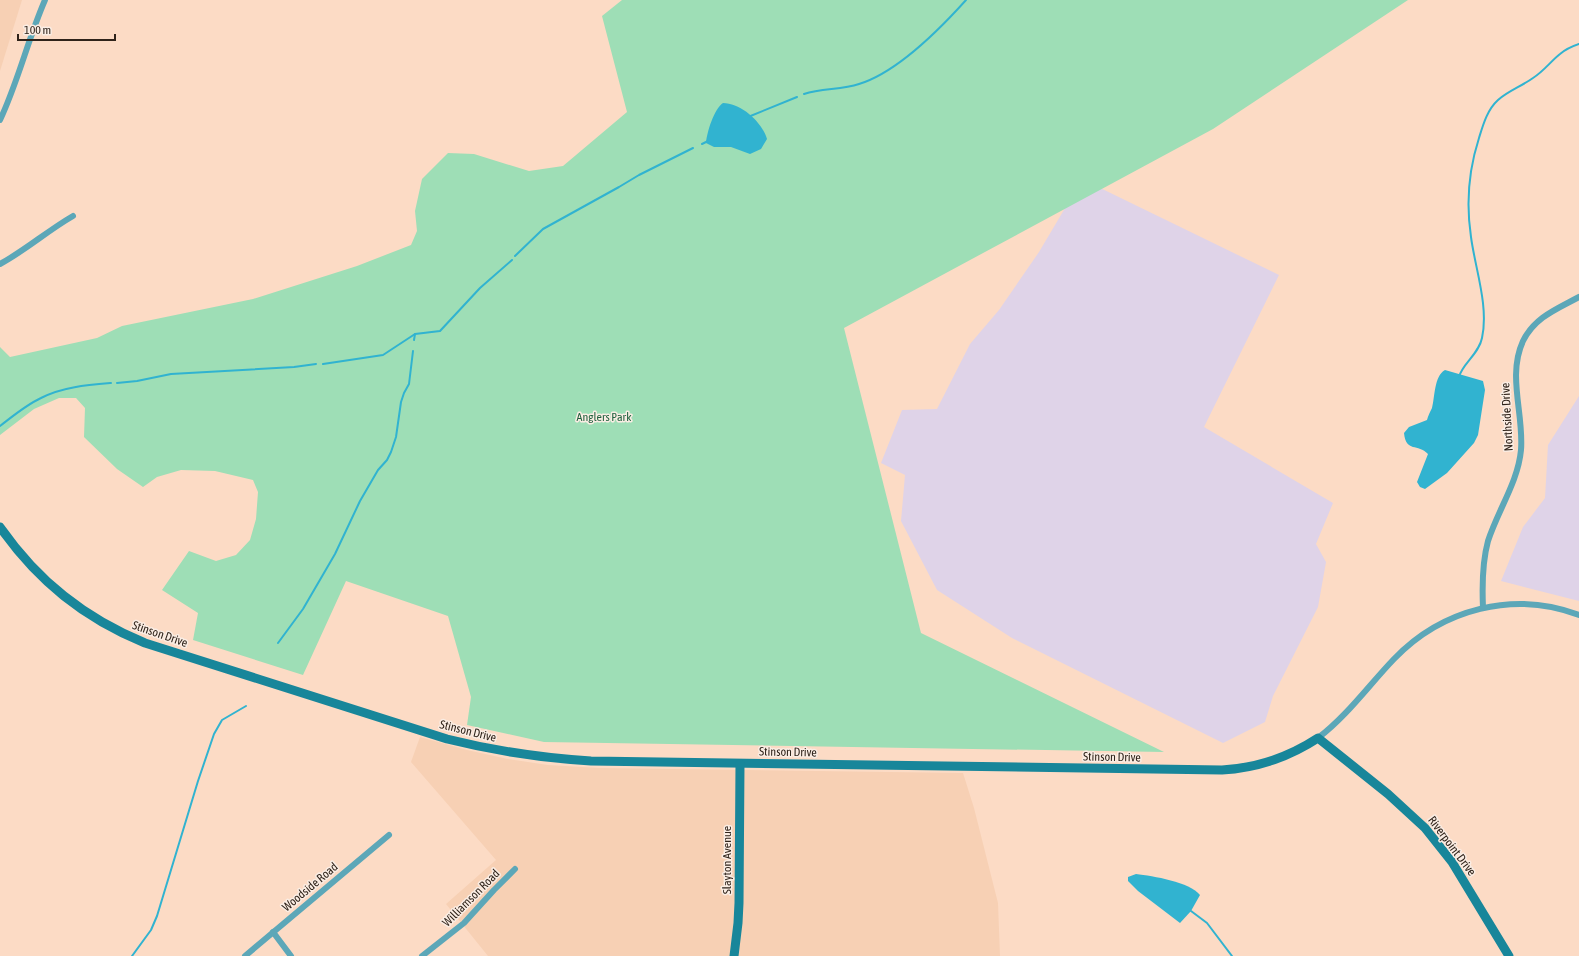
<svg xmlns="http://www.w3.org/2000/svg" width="1579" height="956" font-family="'Asap Condensed',sans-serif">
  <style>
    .built { fill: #f7d0b4 }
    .industrial { fill: #dfd3e8 }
    .green { fill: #9edeb6 }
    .water { fill: #31b3d0 }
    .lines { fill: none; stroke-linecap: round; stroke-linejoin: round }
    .stream { stroke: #31b3d0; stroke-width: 2 }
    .street { stroke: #5ca7b8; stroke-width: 6 }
    .secondary { stroke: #18869a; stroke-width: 9 }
    .labels { text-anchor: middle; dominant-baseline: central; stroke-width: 3; stroke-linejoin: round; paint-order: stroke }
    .park-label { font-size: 12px; fill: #1e5f3c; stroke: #faede4 }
    .street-label { font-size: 12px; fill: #2f231a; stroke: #faede4 }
  </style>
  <rect width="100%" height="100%" fill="#fcdbc5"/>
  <g class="built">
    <path d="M0 0H22L0 71Z"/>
    <path d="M420 737 467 750 508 759 548 765 600 768 963 773 974 808 998 903 1000 956H488L446 904 496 860 411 762Z"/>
  </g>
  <g class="industrial">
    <path d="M1090 183 1279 275 1204 427 1333 503 1316 544 1326 562 1318 607 1273 696 1265 722 1223 743 1012 638 937 590 901 521 905 475 881 463 902 410 937 409 970 344 999 310 1039 252 1071 198Z"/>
    <path d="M1579 396V601L1501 581 1523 527 1545 498 1548 445Z"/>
  </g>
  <path class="green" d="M622 0H1408L1213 129 844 328 921 633 1164 752 544 742 467 725 471 697 448 616 346 581 303 675 193 640 198 613 162 590 189 551 216 561 236 555 250 540 256 519 258 492 253 480 215 471 181 470 157 477 143 487 117 469 84 437 85 408 76 398H59L34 409 0 435V347L10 357 97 338 122 326 253 299 357 266 411 245 417 231 415 211 422 179 448 153 474 154 529 171 563 166 627 112 602 16Z"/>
  <g class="water">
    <path d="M723 103C741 103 762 122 767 139L761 149 750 154 731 147H714L706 143C707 132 714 109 723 103Z"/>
    <path d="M1445 370 1483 381 1485 390 1478 435 1474 443 1447 473 1425 489 1420 487 1417 482 1428 454C1418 443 1406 453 1404 433L1409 427 1427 420C1428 416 1430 412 1432 408 1435 397 1434 376 1445 370Z"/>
    <path d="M1136 874C1153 876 1190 882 1200 895L1191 911 1180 923 1138 891 1128 881V877Z"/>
  </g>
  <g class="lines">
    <g class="stream">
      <path d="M804 94C822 88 841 90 859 84 898 72 939 30 966 0"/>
      <path d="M748 117 797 97"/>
      <path d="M702 144 708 141"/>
      <path d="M515 256 543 229 619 187 639 175 693 148"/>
      <path d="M414 340 415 334"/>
      <path d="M323 364 383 355 415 334 440 331 480 288 512 260"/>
      <path d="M1459 377C1462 364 1479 354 1482 338 1489 306 1475 268 1471 237 1466 204 1469 169 1479 138 1483 125 1487 110 1498 100 1508 91 1522 86 1533 78 1544 71 1551 61 1560 54 1566 49 1573 46 1579 44"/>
      <path d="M117 383 137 381 171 374 294 367 316 364"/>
      <path d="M0 426C13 416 26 405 41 398 62 387 87 385 111 383"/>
      <path d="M278 643 303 609 335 554 360 501 378 470 387 460 391 452 396 437 401 402 404 393 409 384 413 351"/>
      <path d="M1191 911 1207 923 1232 956"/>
      <path d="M132 956 151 930 157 916 198 781 214 734 222 720 246 706"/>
    </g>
    <g class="street">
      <path d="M0 120C18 82 28 39 45 0"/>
      <path d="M0 264C26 250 47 231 73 216"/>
      <path d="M1483 608C1482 585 1482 563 1488 541 1498 510 1518 482 1521 450 1524 414 1507 376 1523 341 1535 317 1557 309 1579 297"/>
      <path d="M1318 738C1347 716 1369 685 1394 659 1442 609 1514 590 1579 615"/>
      <path d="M273 932 291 956"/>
      <path d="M245 956 389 835"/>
      <path d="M422 956 464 923 494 890 515 869"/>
    </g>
    <g class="secondary">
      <path d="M0 527C38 581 84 618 145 643L447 739C495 751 542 758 591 761L1222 770C1257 768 1289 757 1318 738L1388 794 1425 828 1452 862 1509 956"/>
      <path d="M734 956 738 923 739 903 740 764"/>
    </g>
  </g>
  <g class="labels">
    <g class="park-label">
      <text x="604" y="417">Anglers Park</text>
    </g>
    <g class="street-label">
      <text transform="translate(1507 417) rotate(-93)">Northside Drive</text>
      <text transform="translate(160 634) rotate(19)">Stinson Drive</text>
      <text transform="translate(468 731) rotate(14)">Stinson Drive</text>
      <text transform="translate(788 752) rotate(1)">Stinson Drive</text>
      <text transform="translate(1112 757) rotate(1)">Stinson Drive</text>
      <text transform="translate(1452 846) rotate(53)">Riverpoint Drive</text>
      <text transform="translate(727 860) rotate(-90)">Slayton Avenue</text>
      <text transform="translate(310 887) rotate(-40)">Woodside Road</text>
      <text transform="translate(471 898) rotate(-45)">Williamson Road</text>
    </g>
  </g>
  <path d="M18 34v6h97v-6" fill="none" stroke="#2f231a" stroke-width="2"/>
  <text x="24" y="34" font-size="12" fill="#2f231a" stroke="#faede4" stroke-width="3" paint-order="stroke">100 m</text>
</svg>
